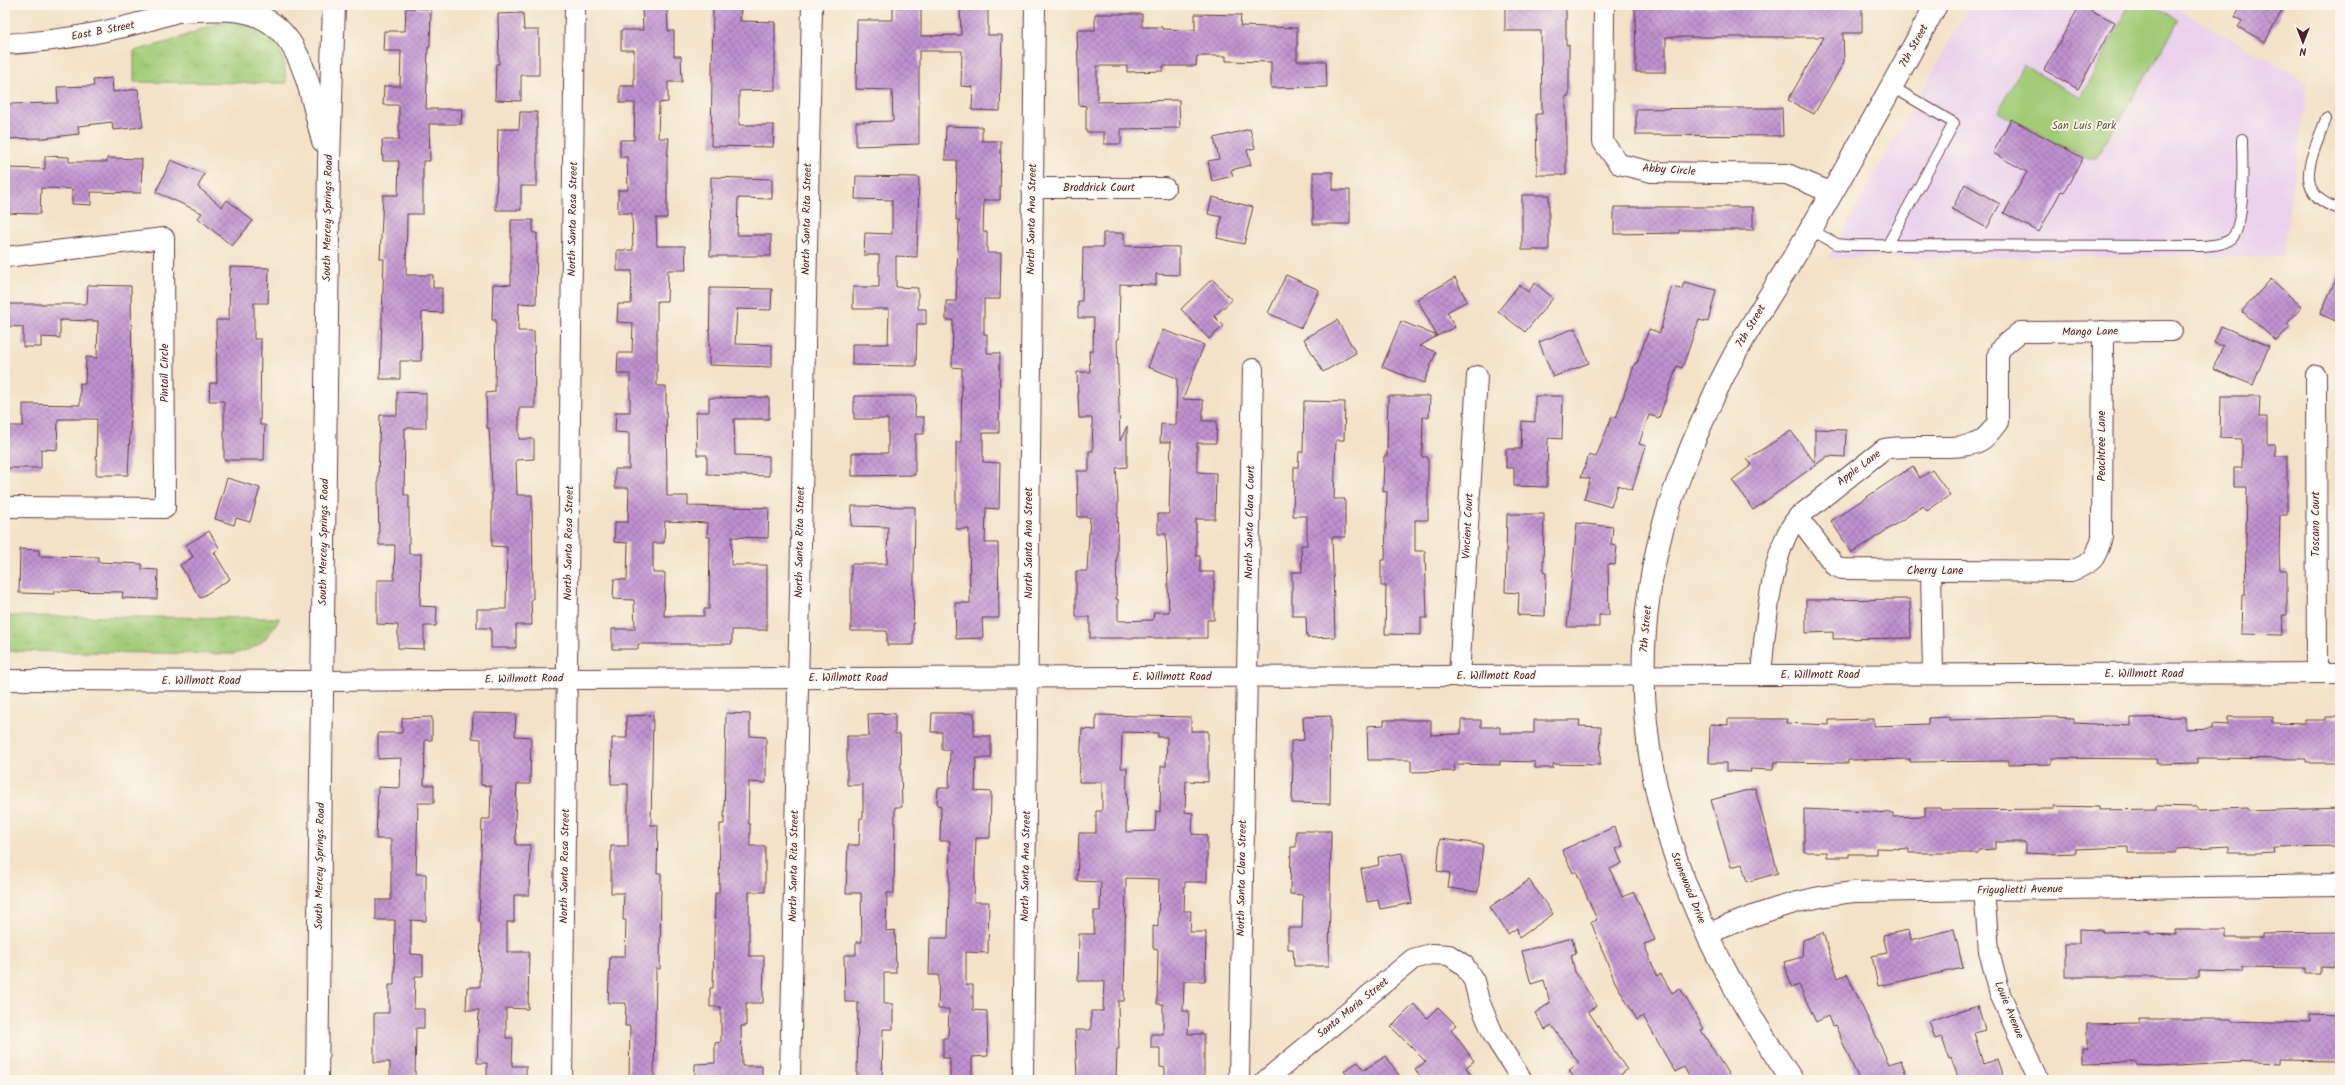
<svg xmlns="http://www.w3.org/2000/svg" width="2345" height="1085" font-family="Kalam,sans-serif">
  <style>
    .built { fill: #ead1ec }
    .grass { fill: url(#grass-tufts); stroke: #767551 }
    .green { fill: #a1cb77; stroke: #767551 }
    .building { fill: url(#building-cross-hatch); fill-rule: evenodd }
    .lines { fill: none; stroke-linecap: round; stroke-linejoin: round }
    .service-casing { stroke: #633c42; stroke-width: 12 }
    .minor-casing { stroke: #633c42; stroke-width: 22 }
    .tertiary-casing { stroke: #633c42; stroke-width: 24 }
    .primary-casing { stroke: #633c42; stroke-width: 24 }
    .service { stroke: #fff; stroke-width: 10 }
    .minor { stroke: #fff; stroke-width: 20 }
    .tertiary { stroke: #fff; stroke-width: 22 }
    .primary { stroke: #fff; stroke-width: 22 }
    .labels { text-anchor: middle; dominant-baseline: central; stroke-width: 3.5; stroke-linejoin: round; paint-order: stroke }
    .street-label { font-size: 11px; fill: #4a1f2b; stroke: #fbf7ec }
    .park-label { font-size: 11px; fill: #645342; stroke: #fbf7ec }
  </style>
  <defs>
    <pattern id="grass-tufts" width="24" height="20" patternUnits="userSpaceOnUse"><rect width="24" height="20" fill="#a1cb77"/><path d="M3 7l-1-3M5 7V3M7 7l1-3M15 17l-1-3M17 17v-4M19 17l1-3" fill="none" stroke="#8cae67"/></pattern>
    <pattern id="building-cross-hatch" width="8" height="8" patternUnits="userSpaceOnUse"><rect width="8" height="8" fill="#bf92d0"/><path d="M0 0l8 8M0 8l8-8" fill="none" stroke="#9d77a9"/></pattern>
  </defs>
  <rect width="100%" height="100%" fill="#fbf7ec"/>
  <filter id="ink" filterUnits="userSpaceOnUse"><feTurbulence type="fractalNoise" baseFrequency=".025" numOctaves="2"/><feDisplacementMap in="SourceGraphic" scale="8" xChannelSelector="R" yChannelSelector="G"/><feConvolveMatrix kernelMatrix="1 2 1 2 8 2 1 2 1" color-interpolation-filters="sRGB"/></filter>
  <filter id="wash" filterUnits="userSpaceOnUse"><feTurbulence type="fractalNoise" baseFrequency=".012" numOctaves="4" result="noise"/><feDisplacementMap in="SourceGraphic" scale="16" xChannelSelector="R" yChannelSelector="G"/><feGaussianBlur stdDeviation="0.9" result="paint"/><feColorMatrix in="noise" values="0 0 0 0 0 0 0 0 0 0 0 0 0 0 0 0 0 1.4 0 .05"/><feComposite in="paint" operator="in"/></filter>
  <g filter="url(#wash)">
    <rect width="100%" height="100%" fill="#f3e2c7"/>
    <path class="built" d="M1970 5H2129L2081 98 2023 65 2086 158 2179 21 2151 5H2171L2308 82 2283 256 1828 258Z"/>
    <g class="grass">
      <path d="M229 21C267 28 286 43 286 83L134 82V51L168 42 218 23Z"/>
      <path d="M5 616 280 618C264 642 261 647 233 654L5 651Z"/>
    </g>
    <path class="green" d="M2129 5H2151L2179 21 2096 158H2086L1998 112 2023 65 2081 98Z"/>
    <g id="blocks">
      <g class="building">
        <path d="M2080 5 2115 22 2078 89 2044 70Z"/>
        <path d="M2242 5H2285L2265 42 2238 27 2242 21 2235 17Z"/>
        <path d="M713 7H741L740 21 775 22V90L739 91V125H774L773 147 711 146Z"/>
        <path d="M893 7H921V36L961 35 960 8H988V35H1002L1000 111 972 110 973 87 961 86 962 51H919V144L856 146V122L893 121 892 90 856 89 857 20H893Z"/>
        <path d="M1505 7H1566V45H1569V96H1566V175H1537L1536 114H1542L1541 31H1505Z"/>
        <path d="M1635 7H1862V33H1843L1844 62 1814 114 1788 100 1824 37H1666V72H1636Z"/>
        <path d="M406 8 431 9 430 47H428L426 109H462L461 124H429L430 161H423V214H407L406 275H433V288H442V313L422 312 421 361H400V379H380L384 259H380L383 195H398L399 161H383L382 140H399V105H383L384 86H400L401 51H383L384 31H405Z"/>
        <path d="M642 8H667L668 31H674V56H681L682 82H668V102L659 103 658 138H669L667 159V218H656L657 246H685L686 270H668L667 301H657V386H666L667 496H688V506L769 508 768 538 732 537 731 565H767V630H732V644H638V649H612V629H635L634 600 613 599 614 579 627 580 628 543 614 542 615 522H628L629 488H615V469H629V433L615 432 616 412H630V374H617L618 353H632L633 323 617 322 618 304H631L632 271H617V250H633L632 213H618V190H628L627 157H620V140H634L635 103H620V86H634V50H621V30H643ZM665 521 708 523 707 537H710L709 609H704V616H664L665 573H653V543H664Z"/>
        <path d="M523 13 524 30H539V75H521V101L495 100 496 64H499L498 14Z"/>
        <path d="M1095 14H1142V27H1162V29L1195 30V14L1241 15 1240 26 1297 28V61H1326L1327 87 1271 88V62L1226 61V56H1197L1196 66H1163V71L1127 72V66H1097V102L1179 100 1180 128 1121 129V144H1104V132H1086V106L1079 105 1077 30H1095Z"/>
        <path d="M112 78 113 92 138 89 143 127 113 130 112 122 78 126 79 134 44 138 5 139V104L58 103 57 87 94 86 93 80Z"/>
        <path d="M1718 108H1782L1783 136 1636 135V109Z"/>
        <path d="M520 112H537V186H521V210H496L498 129H519Z"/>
        <path d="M2011 119 2083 158 2064 192 2061 191 2039 232 2004 213 2027 172 1993 153Z"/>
        <path d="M946 126 982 127V141H1001L1000 200H984L983 232H987V253H1001L1000 299H984V334H987V353H1000L999 433H983V462L1000 463 999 509 986 508 985 543H998L999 618H982L983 638 956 639 955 603H970L969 529H956V442H961L962 368 952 367 953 320H946V301H956L959 220H956L957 160H945Z"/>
        <path d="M1250 129 1255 148 1247 150 1251 165 1231 170 1233 176 1212 181 1208 161 1219 159 1214 138Z"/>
        <path d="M45 156 69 157V162H107V158L142 159 141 193 91 192V205L72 204V189L41 188 40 214 5 213 7 168 45 169Z"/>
        <path d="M171 160 204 174 198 187 222 207 227 200 253 221 232 246 198 218 202 213 156 192Z"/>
        <path d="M1313 172H1333V190H1350V224H1313Z"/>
        <path d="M856 176 919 177 917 257 896 256V287L918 288V309H926V324H917L916 366 852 365V344H888L889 309H853V287H879V255H864L865 233 892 234V200L855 199Z"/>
        <path d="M711 177 772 179V199L738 198 737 235H771V256H710Z"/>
        <path d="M1965 184 2000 204 1987 228 1952 209Z"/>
        <rect x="1522" y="195" width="27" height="55"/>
        <path d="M1212 197 1253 207 1244 244 1217 238 1222 217 1208 214Z"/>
        <path d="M1614 207H1753V230H1679V233L1614 234Z"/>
        <path d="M511 220H533V233H537L536 304 519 303 518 331H534L535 408H519V439H534V459L516 460 517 495H532L533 599H531L532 625H516V648H491V628H477V609H506L507 547 492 546V485L489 428H487L486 393 495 392 496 320H492L493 284 511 285Z"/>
        <path d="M1103 233H1124V246L1179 247V275L1156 274V285L1120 284 1119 339H1117L1120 441 1127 426V467L1116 468 1118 501 1116 599H1118V621L1153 620 1154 612H1169L1166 534H1158V514H1169L1171 442H1160L1161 424 1176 425 1177 378 1148 367 1163 330 1204 345 1183 399 1203 400V421H1217L1216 443H1197V472L1216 473 1215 519H1196V556H1200V572H1214V620H1207V638H1090V617H1076V571H1087L1090 517H1078L1077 471H1089V451H1093L1092 418H1079L1077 372H1090L1089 351H1093L1094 318H1078V301H1082L1083 247H1103Z"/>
        <path d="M230 267 269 268 268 303H254V339H261L260 425H265L264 460H224V401H209L210 383H217L216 320H229Z"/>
        <path d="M2340 271V323L2320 314Z"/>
        <path d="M1286 275 1319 290 1301 328 1268 313Z"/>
        <path d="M1455 278 1467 301 1447 312 1455 327 1437 336 1417 299Z"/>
        <path d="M1212 279 1232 300 1214 316 1224 326 1209 339 1181 309Z"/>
        <path d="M2271 279 2302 307 2287 324 2290 327 2276 341 2242 311Z"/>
        <path d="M1684 282 1716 290 1708 322 1699 320 1682 368 1677 366 1659 418 1649 415 1639 444 1646 446 1632 490 1618 485 1611 507 1584 499 1590 479 1581 477 1589 455 1596 457 1612 416 1616 418 1635 363H1637L1649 329 1660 333 1671 287 1682 289Z"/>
        <path d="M1535 283 1553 298 1525 332 1498 311 1519 285 1528 292Z"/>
        <path d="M88 285 131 286 132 388 128 475H96L97 419H58L57 450 41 449V468H5V426H23V404L80 405V383L85 384 86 357 97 358 98 321 60 320V338L41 337V347H23V327L5 326V304H87Z"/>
        <path d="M710 288 772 289 771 310 737 309 735 344 772 345V367L709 365Z"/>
        <path d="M1337 320 1356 353 1323 372 1304 339Z"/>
        <path d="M1401 321 1437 336 1420 346 1436 352 1424 383 1382 367Z"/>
        <path d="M2221 326 2269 346 2253 385 2213 369 2223 346 2214 343Z"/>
        <path d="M1575 328 1589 363 1553 377 1539 342Z"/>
        <path d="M397 392 426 393V428H405L404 495H409V554H421L420 606 437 607 436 626H424V649L398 648V625L377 624V580H394L395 545H379L378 478 380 415H397Z"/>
        <path d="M854 396H916L915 417H924V434H915V475L852 476V453H888V419H854Z"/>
        <path d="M1388 396H1430L1429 417H1423L1422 457H1428V520H1415V551H1425L1427 618H1421V635L1385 634 1386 586H1381V560H1385L1387 492 1383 491 1384 456H1387Z"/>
        <path d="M1535 396H1563L1562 439 1548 438 1547 487 1514 486V468H1506V449H1521L1522 421 1535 422Z"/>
        <path d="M2221 396H2260L2259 417H2267V444H2275L2276 456H2287V515H2280L2279 552 2280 570H2287V615H2283L2282 635 2241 634 2242 595H2245L2247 487H2234V468H2242V439L2220 438Z"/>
        <path d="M769 397V419H734L735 455 769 456V476L707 474V455H697L696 412H709V398Z"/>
        <path d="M1304 401 1345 402 1344 440H1336L1334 499H1345V537H1332L1335 637 1307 638 1306 616H1292V572H1302L1301 545H1307V516H1293L1294 467H1298L1299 452H1303Z"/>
        <path d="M1815 429 1846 430 1845 457 1828 456 1753 510 1732 480 1752 465 1747 459 1791 431 1815 463Z"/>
        <path d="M1913 466 1920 478 1932 470 1950 495 1927 511 1923 506 1852 553 1831 521Z"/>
        <path d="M227 478 260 488 250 522 236 518 234 525 215 519Z"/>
        <path d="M852 506 915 507 913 645H887V631H851V564H887L888 527 851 526Z"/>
        <path d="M1507 514H1544L1543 572 1546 573 1545 616 1518 615 1519 593 1505 592Z"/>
        <path d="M1577 523 1613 527 1611 545 1617 546 1615 565 1608 564 1609 615H1599V627H1567Z"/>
        <path d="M209 531 220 549 214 552 230 579 200 598 180 565 193 557 186 545Z"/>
        <path d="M20 549 39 550V556L98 557V562L142 564V569L158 570 157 599 122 598 123 592 54 591V594L19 593Z"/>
        <path d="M1910 599 1911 638 1833 639V632L1806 633V600Z"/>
        <path d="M473 713 516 714 515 736 531 737 530 784H517L515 819 516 845H530L529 895H514V922H507V952H529L528 1009 506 1008V1038H513L512 1066H526V1080H487V1063H477L479 1010H466L467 987H480L481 922H479L482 819H490L491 786 481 785V739L472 738Z"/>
        <path d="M726 713 750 714V736L766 737V783L749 782 748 824H750V846H765V892H749V956H764L763 1003H746V1026H741L742 1066H762V1080H695V1064L715 1063V1043L721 1042V1007H710V988H713L715 893H719L720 824H724Z"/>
        <path d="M895 713V734H900L902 807H895L894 893H887L886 931 895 930 896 973H884V1004H893V1029H883L882 1080H857L858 1002H845L844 955H856V942H862L861 893H846L848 845H859L860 818H863V785H847V736H869L868 714Z"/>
        <path d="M932 713H974V736H991V758H976L975 791 991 792 990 838H976L974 902H989L988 953 966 952V985H973V1010L987 1011 988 1056 972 1057V1080H950V1058H943V1038H948L949 1009H938L939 975H929L930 938H948L950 841H940L941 806 937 805 938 788H949L950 750H942V732H931Z"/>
        <path d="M653 715 651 825H658L657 873H661L660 969H656L654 1080H629L630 1026H625L626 1003H608L610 957H625L626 920H623L624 893H611V846H628V784H611L612 738H627L626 716Z"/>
        <path d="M1096 715 1191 717V731H1208V782L1186 781 1185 812 1193 813 1192 834 1207 835V882H1185L1184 911H1191L1190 932H1206L1205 981H1184L1183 1011H1189L1188 1034H1204V1080H1165V1068L1160 1067V1048H1151V1034H1163V1004H1157L1158 949 1153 948V926L1158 927 1159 879 1126 878 1124 1001H1118L1119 1049H1117L1116 1080H1077L1075 1030H1091V1011H1103L1104 981H1078L1079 934H1094V911H1100L1101 882 1077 881 1079 833H1096V811H1102V782H1079L1082 729 1096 730ZM1122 732 1158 733V737H1167L1166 766H1161L1160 812 1156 811 1155 831 1126 832 1127 768H1121Z"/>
        <path d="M1331 716 1330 804 1292 803 1293 761H1291V741L1304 740 1303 717Z"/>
        <path d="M432 717V740H425L424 785H434V803H418L416 874H426V921L411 920V954L423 955V976H415L414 1009H424V1028H416L415 1080H390V1062H374V1013H389V985H394L395 920H376V900H391V839H376L378 787 400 788 401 758 378 759V733H402V718Z"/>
        <path d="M1949 717V720L2050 717 2074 718V723L2131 726V718L2185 717V729L2212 728V724L2228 725V717H2273V723L2305 724V720H2326V717H2340V763H2306V759L2198 758V763L2157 764V759L2051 758V764L2008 765V761L1910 762V759L1848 760V763L1774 762 1773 770 1750 769 1751 772 1726 771V763H1709L1710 724 1728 725V719H1787L1786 723 1829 725V720L1874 719V726L1928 724V718Z"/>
        <path d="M1384 720H1431V735L1461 734V720H1481V727H1500V733H1534V720H1580L1579 726 1601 727 1600 765 1553 764V768H1535V762L1500 761V765L1454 764 1455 771 1411 772V760H1368L1367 726 1384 725Z"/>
        <path d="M1755 788 1778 873 1747 882 1742 864 1731 867 1711 800Z"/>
        <path d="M2055 806 2099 807V810L2156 809V806L2198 807V810L2248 808V811L2340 808V846L2273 847 2274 852 2255 853H2228V846L2177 849 2176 853H2128V847L2076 849V853L2048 854 2025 853V842H1995V849L1978 850V853H1909V849L1876 848V854H1849V857H1827V852H1804V809L1893 813V817L1925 816V808H1940V810L2055 809Z"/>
        <path d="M1614 827 1623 846 1616 849 1622 863 1610 869 1622 897 1634 892 1655 940 1644 944 1657 976 1661 974 1672 993 1680 988 1704 1029 1701 1030 1732 1080H1691L1684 1067 1675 1072 1643 1016 1637 1020 1615 982 1591 922 1597 920 1576 871 1573 873 1562 850Z"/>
        <path d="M1296 831H1331L1329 966H1294L1293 949H1288V928H1302L1303 895 1290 894 1291 847H1296Z"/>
        <path d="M1440 839 1483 844 1478 892 1448 888 1450 873 1437 871Z"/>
        <path d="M1402 853 1412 903 1380 909 1378 900 1367 902 1361 869 1379 865 1378 857Z"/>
        <path d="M1529 880 1553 914 1519 938 1517 928 1508 934 1490 907Z"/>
        <path d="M1954 929 1963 968 1878 986 1872 956 1887 953 1883 935 1909 930 1911 940Z"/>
        <path d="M2079 929 2102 930V932L2149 931V934L2176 935V930H2226V938H2262V933L2340 932V968L2321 967V974H2306V968L2242 967V972L2199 971V977H2065V944H2079Z"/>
        <path d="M1823 933 1838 978 1847 974 1889 1064 1901 1060 1908 1080H1859L1835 1025 1832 1026 1828 1016 1816 1022 1799 985 1792 988 1784 962 1802 957 1803 940Z"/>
        <path d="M1572 938 1576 953 1571 955 1575 972 1597 1006 1588 1011 1627 1070 1621 1074 1625 1080H1575L1569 1070 1579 1063 1552 1026 1545 1030 1535 1013 1550 1003 1544 980 1531 984 1522 951Z"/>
        <path d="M1414 1004 1427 1018 1438 1007 1456 1025 1451 1029 1474 1061 1466 1067 1474 1080H1423L1415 1069 1426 1062 1391 1027Z"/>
        <path d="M1978 1006 1985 1030 1974 1033 1983 1064 1997 1059 2004 1080H1959L1951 1058 1949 1059 1942 1037 1935 1039 1929 1021Z"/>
        <path d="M2310 1015 2339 1016V1060L2278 1059V1064L2233 1062 2158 1066 2137 1065V1062L2081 1063V1047H2087V1024L2139 1023V1019H2232V1021L2310 1023Z"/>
        <path d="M1386 1056 1402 1080H1348L1349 1079 1344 1071 1358 1062 1364 1070Z"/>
      </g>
    </g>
  </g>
  <g filter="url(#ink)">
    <use href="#blocks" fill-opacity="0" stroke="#633c42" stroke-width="1"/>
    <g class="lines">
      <g class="service-casing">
        <g id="service">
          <path d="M2326 119C2313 155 2289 194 2340 209"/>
          <path d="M1811 230 1837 244 1846 245 2204 246C2213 245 2223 245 2231 239 2246 227 2242 160 2242 139"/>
          <path d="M1887 246 1954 123 1891 86"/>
        </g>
      </g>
      <g class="minor-casing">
        <g id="minor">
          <path d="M1604 5 1603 142 1619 164 1652 172 1787 174 1832 193"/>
          <path d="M5 44C71 41 135 27 198 5"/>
          <path d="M1032 188H1165"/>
          <path d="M5 257 164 238 165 508 5 507"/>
          <path d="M2316 375 2317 673"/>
          <path d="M1798 517 1835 566 1842 569 2071 571C2093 563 2096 559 2102 537L2103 331"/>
          <path d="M1931 571 1933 674"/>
          <path d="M1761 675C1765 633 1770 549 1798 517L1884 449C1910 443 1963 453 1982 440 1989 435 1993 428 1998 422V354L2002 347 2020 332 2172 331"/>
          <path d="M1459 677 1477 376"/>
          <path d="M5 680 322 681 567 679 2340 673"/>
          <path d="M1984 890 1989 951 2000 994 2039 1080"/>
          <path d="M1707 934C1755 914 1802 897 1854 892L2340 885"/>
          <path d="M562 1080 575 5"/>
          <path d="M790 1080 812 5"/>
          <path d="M1023 1080 1035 5"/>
          <path d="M1239 1080 1253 369"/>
          <path d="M1266 1080 1413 959 1431 954 1449 955 1464 965 1474 981 1479 1001 1494 1036 1522 1080"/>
        </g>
      </g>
      <g class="tertiary-casing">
        <path id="tertiary" d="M1792 1080C1678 914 1609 737 1661 534 1674 485 1695 437 1716 391 1743 333 1780 282 1812 227 1855 154 1896 79 1936 5"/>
      </g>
      <g class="primary-casing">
        <g id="primary">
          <path d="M182 11C201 10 221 8 240 11 303 20 309 91 323 141"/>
          <path d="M317 1080 329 161 334 5"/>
        </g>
      </g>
      <use href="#service" class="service"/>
      <use href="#minor" class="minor"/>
      <use href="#tertiary" class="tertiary"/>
      <use href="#primary" class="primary"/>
    </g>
  </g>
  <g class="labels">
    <g class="street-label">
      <text transform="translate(103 31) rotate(-11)">East B Street</text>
      <text transform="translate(1914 46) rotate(-61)">7th Street</text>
      <text transform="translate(1669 170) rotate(4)">Abby Circle</text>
      <text x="1099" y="188">Broddrick Court</text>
      <text transform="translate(328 218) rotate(-89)">South Mercey Springs Road</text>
      <text transform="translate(573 219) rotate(-89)">North Santa Rosa Street</text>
      <text transform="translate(807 219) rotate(-89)">North Santa Rita Street</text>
      <text transform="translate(1032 219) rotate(-89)">North Santa Ana Street</text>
      <text transform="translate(1751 326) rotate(-59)">7th Street</text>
      <text transform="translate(2090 332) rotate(-1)">Mango Lane</text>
      <text transform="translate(165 373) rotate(-90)">Pintail Circle</text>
      <text transform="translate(2102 446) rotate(-90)">Peachtree Lane</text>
      <text transform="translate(1859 468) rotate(-37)">Apple Lane</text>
      <text transform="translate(1250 522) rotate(-89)">North Santa Clara Court</text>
      <text transform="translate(2316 524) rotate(-90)">Toscano Court</text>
      <text transform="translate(1468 526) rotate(-87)">Vincient Court</text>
      <text transform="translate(324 542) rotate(-89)">South Mercey Springs Road</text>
      <text transform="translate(800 542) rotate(-89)">North Santa Rita Street</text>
      <text transform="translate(569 543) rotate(-89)">North Santa Rosa Street</text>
      <text transform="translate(1029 543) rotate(-90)">North Santa Ana Street</text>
      <text x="1935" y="571">Cherry Lane</text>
      <text transform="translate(1646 629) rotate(-85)">7th Street</text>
      <text x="2144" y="674">E. Willmott Road</text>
      <text x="1820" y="675">E. Willmott Road</text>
      <text x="1496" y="676">E. Willmott Road</text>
      <text x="1172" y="677">E. Willmott Road</text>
      <text x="848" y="678">E. Willmott Road</text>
      <text transform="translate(524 679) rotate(-1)">E. Willmott Road</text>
      <text x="201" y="681">E. Willmott Road</text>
      <text transform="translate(320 866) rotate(-89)">South Mercey Springs Road</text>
      <text transform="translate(565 866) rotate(-89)">North Santa Rosa Street</text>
      <text transform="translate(794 866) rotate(-89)">North Santa Rita Street</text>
      <text transform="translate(1026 866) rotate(-89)">North Santa Ana Street</text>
      <text transform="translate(1242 878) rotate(-89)">North Santa Clara Street</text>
      <text transform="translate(1688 888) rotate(68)">Stonewood Drive</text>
      <text transform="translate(2020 890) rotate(-1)">Friguglietti Avenue</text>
      <text transform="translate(1353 1008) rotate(-39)">Santa Maria Street</text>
      <text transform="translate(2009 1010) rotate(68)">Louie Avenue</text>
    </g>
    <g class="park-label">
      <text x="2084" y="126">San Luis Park</text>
    </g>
  </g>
  <rect width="2345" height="1085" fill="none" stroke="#fbf7ec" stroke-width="20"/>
  <g transform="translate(2303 42) rotate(180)" stroke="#fbf7ec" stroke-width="3" paint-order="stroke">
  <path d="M0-3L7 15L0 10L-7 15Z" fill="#4a1f2b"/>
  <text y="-6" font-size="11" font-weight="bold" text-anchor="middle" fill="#4a1f2b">N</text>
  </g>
</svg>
